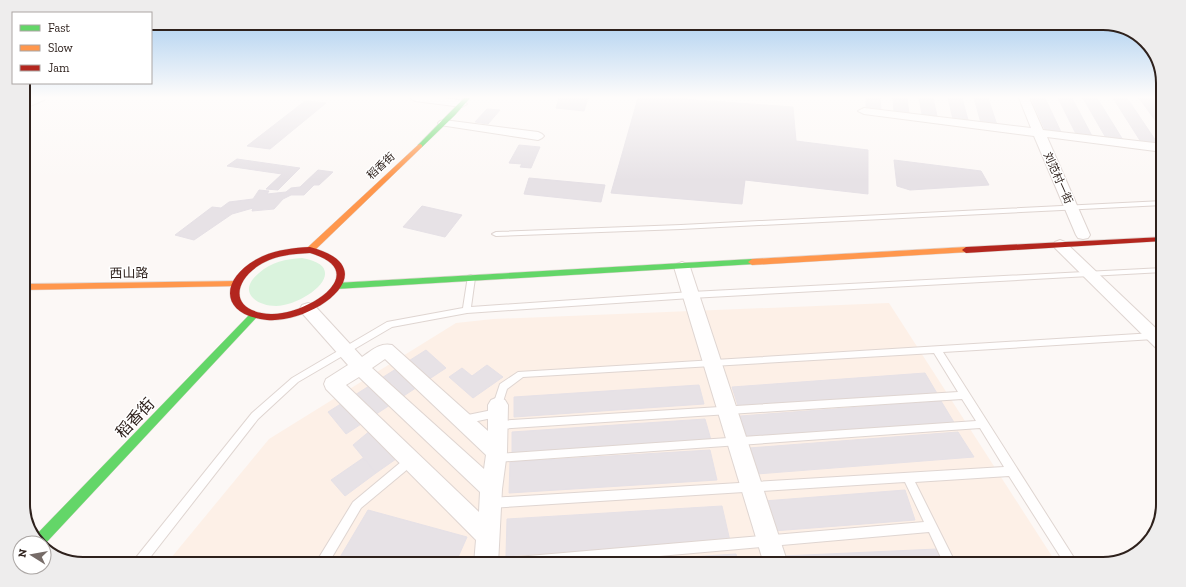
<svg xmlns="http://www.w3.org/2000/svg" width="1186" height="587" font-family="'Zilla Slab','Noto Sans SC',serif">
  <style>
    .commercial { fill: #fdf0e7 }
    .green { fill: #daf3dd }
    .building { fill: #e7e2e6; stroke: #e6e1e6 }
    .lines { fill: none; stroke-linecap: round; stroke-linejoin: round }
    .lane-casing { stroke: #dfd5d1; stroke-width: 2 }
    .street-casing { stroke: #dfd5d1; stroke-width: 2 }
    .fast-casing { stroke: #dfd5d1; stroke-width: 1 }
    .slow-casing { stroke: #dfd5d1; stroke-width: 1 }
    .jam-casing { stroke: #dfd5d1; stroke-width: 1 }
    .lane { fill: #fffefe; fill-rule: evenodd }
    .street { fill: #fffefe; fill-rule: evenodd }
    .fast { fill: #63d668; fill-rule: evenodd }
    .slow { fill: #ff974d; fill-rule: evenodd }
    .jam { fill: #b3261e; fill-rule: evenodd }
    .labels { text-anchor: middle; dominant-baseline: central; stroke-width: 3; stroke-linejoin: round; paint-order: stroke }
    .far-street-label { font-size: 11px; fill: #2e211c; stroke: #fff }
    .street-label { font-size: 13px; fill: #2e211c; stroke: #fff }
    .near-street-label { font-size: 16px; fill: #2e211c; stroke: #fff }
    .rim { fill: none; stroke: #2e211c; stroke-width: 2 }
  </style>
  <rect width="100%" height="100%" fill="#fcf8f6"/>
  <path class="commercial" d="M889 303 1057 564H166L269 439 456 323 493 319Z"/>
  <path class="green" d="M302 258C354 267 306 305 276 306 255 306 237 291 259 273 271 262 286 259 302 258Z"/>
  <g class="building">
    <path d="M559 98H588L584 111 556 108Z"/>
    <path d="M638 98H669L793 107 796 141 868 150V194L745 180 742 204 611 193Z"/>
    <path d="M866 98H880L881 110 866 108Z"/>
    <path d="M893 98H907L909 114 894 112Z"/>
    <path d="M919 98H933L937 116 922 114Z"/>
    <path d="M948 98H962L968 120 953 119Z"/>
    <path d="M974 98H988L997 125 981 123Z"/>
    <path d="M1031 98H1045L1061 132 1045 130Z"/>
    <path d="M1058 98H1072L1092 136 1076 134Z"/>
    <path d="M1083 98H1097L1123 140 1106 138Z"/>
    <path d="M1113 98H1127L1158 144 1141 142Z"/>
    <path d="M1139 98H1153L1163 111V131Z"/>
    <path d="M305 101 326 103 270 149 247 146Z"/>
    <path d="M487 109 500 110 488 124 475 122Z"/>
    <path d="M519 145 540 147 531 168 520 167 522 164 509 163Z"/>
    <path d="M237 159 300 168 278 190 266 189 282 174 227 166Z"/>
    <path d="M894 160 981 171 989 185 910 190 897 186Z"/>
    <path d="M318 170 333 172 319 185H314L304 195H291L283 199 274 209 252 211 253 208 232 214 194 240 175 235 212 207 221 208 229 202 253 199 259 190 269 191 267 194 286 192 291 188 300 187Z"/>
    <path d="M529 178 605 185 601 202 524 194Z"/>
    <path d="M422 206 462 215 445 237 403 227Z"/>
    <path d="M426 350 446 368 346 434 328 412Z"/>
    <path d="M487 365 503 377 473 398 449 377 462 368 472 376Z"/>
    <path d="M925 373 938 395 739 409 732 387Z"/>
    <path d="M699 385 704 404 514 417V397Z"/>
    <path d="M941 401 955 424 748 439 740 416Z"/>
    <path d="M705 419 711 440 512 455V432Z"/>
    <path d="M371 430 396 459 376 473 353 445Z"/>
    <path d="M958 432 974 457 757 474 749 448Z"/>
    <path d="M710 450 717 480 509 493 510 462Z"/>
    <path d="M363 458 376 473 345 496 331 480Z"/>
    <path d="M905 490 915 520 773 531 764 501Z"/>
    <path d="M722 506 730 541 506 556 507 519Z"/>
    <path d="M368 510 467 537 455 564H336Z"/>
    <path d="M937 549 945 564H786L783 556Z"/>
    <path d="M736 554 739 564H581Z"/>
  </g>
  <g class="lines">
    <g class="lane-casing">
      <g id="lane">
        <path d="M1163 201V205L681 229 496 236 492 234 496 232 681 225Z"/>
        <path d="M1163 268V272L691 298 467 313 392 327 298 382 258 419 145 564H132L134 560 252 413 292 378 387 322 463 308 468 276 471 275 475 278 471 307 691 292Z"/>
        <path d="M1154 333 1157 334 1158 336 1157 338 1154 339 943 352 1078 564H1065L1009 476 915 482 956 564H944L929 532 569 564H498L500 560 504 558 924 522 905 482 490 508 486 506 485 503 486 500 490 498 1004 467 980 428 497 462 493 461 492 458 493 455 497 454 976 421 962 399 498 429 495 428 493 425 495 422 498 421 958 392 934 353 523 377 507 389 501 408 498 409 495 408 493 405 500 384 518 372Z"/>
        <path d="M497 409 500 410 502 413 500 416 497 417 463 424 460 423 458 420 460 417 463 416Z"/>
        <path d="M411 456 415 457 416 460 415 463 361 508 328 564H315L353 502 407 457Z"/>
      </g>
    </g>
    <g class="street-casing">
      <g id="street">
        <path d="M31 98H45L44 100 23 109V102Z"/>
        <path d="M410 98C421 98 460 96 467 104L462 107 415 101Z"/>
        <path d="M1019 98H1029L1043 130 1163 144V152L1047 137 1090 235 1088 238 1083 239 1078 238 1076 235 1034 136 864 114 858 111 864 108 1031 128Z"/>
        <path d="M444 120 538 132 542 134 544 136 542 138 538 140 440 125 438 123 440 121Z"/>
        <path d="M1060 240 1065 242 1163 335V351L1157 349 1055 248 1053 245 1055 242Z"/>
        <path d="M682 262 687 264 690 267 788 564H764L674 267 677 264Z"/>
        <path d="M308 303 314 305 362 357C371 351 380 342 392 345L488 431V405L491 400 498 397 505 400 508 405 507 452 502 489 498 564H474L476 540 326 389 324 384 326 379 348 365 302 313 300 309 302 305ZM385 359 486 455 484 469 372 368ZM359 377 480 492 479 512 346 385Z"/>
      </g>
    </g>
    <g class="fast-casing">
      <g id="fast">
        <path d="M464 98H470L455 115 422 147H418V145Z"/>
        <path d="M752 259 755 260 756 262 755 264 336 289 332 286 336 283Z"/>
        <path d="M254 312 257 313 259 315 257 317 44 545V543H39L33 538 251 313Z"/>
      </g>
    </g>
    <g class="slow-casing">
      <g id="slow">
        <path d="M420 144 422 145V147L313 252H307L306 250 307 248 418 145Z"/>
        <path d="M966 247 970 250 969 252 752 265 748 262 752 259Z"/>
        <path d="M236 281 240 284 239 286 23 290V284Z"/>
      </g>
    </g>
    <g class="jam-casing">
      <g id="jam">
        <path d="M1163 237V241L966 253 962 250 966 247Z"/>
        <path d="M310 247C390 268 314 324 267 320 220 315 219 280 257 259 273 250 292 248 310 247ZM310 253C374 272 307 315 271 314 227 312 233 278 265 262 279 255 294 254 310 253Z"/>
      </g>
    </g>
    <use href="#lane" class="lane"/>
    <use href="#street" class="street"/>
    <use href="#fast" class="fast"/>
    <use href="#slow" class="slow"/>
    <use href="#jam" class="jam"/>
  </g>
  <linearGradient id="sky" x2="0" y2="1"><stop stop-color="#9fc8ee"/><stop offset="0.54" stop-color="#fefcfb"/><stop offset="1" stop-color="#fefcfb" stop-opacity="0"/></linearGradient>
  <rect width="1186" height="180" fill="url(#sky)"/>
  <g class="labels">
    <g class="far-street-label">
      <text transform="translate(381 166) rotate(-43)">稻香街</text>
      <text transform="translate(1058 178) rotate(66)">刘范村一街</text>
    </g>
    <g class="street-label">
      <text transform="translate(129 273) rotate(-1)">西山路</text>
    </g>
    <g class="near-street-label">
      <text transform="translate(135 418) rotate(-47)">稻香街</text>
    </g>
  </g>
  <path d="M0 0H1186V587H0ZM83 30H1103A53 53 0 0 1 1156 83V504A53 53 0 0 1 1103 557H83A53 53 0 0 1 30 504V83A53 53 0 0 1 83 30Z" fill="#eeeded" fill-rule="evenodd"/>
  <path class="rim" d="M83 30H1103A53 53 0 0 1 1156 83V504A53 53 0 0 1 1103 557H83A53 53 0 0 1 30 504V83A53 53 0 0 1 83 30Z"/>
  <rect x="12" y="12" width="140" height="72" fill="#ffffff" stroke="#aba6a4"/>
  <rect x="20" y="25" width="20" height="6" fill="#63d668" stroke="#aba6a4"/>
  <text x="48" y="32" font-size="12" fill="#2e211c">Fast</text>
  <rect x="20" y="45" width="20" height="6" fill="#ff974d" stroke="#aba6a4"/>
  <text x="48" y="52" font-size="12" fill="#2e211c">Slow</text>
  <rect x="20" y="65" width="20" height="6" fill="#b3261e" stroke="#aba6a4"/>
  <text x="48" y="72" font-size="12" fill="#2e211c">Jam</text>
  <g transform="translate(32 555) rotate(281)"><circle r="19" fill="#ffffff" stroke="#aba6a4"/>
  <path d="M0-3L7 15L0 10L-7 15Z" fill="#766c68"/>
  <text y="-6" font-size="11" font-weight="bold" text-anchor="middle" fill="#2e211c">N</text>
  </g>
</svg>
